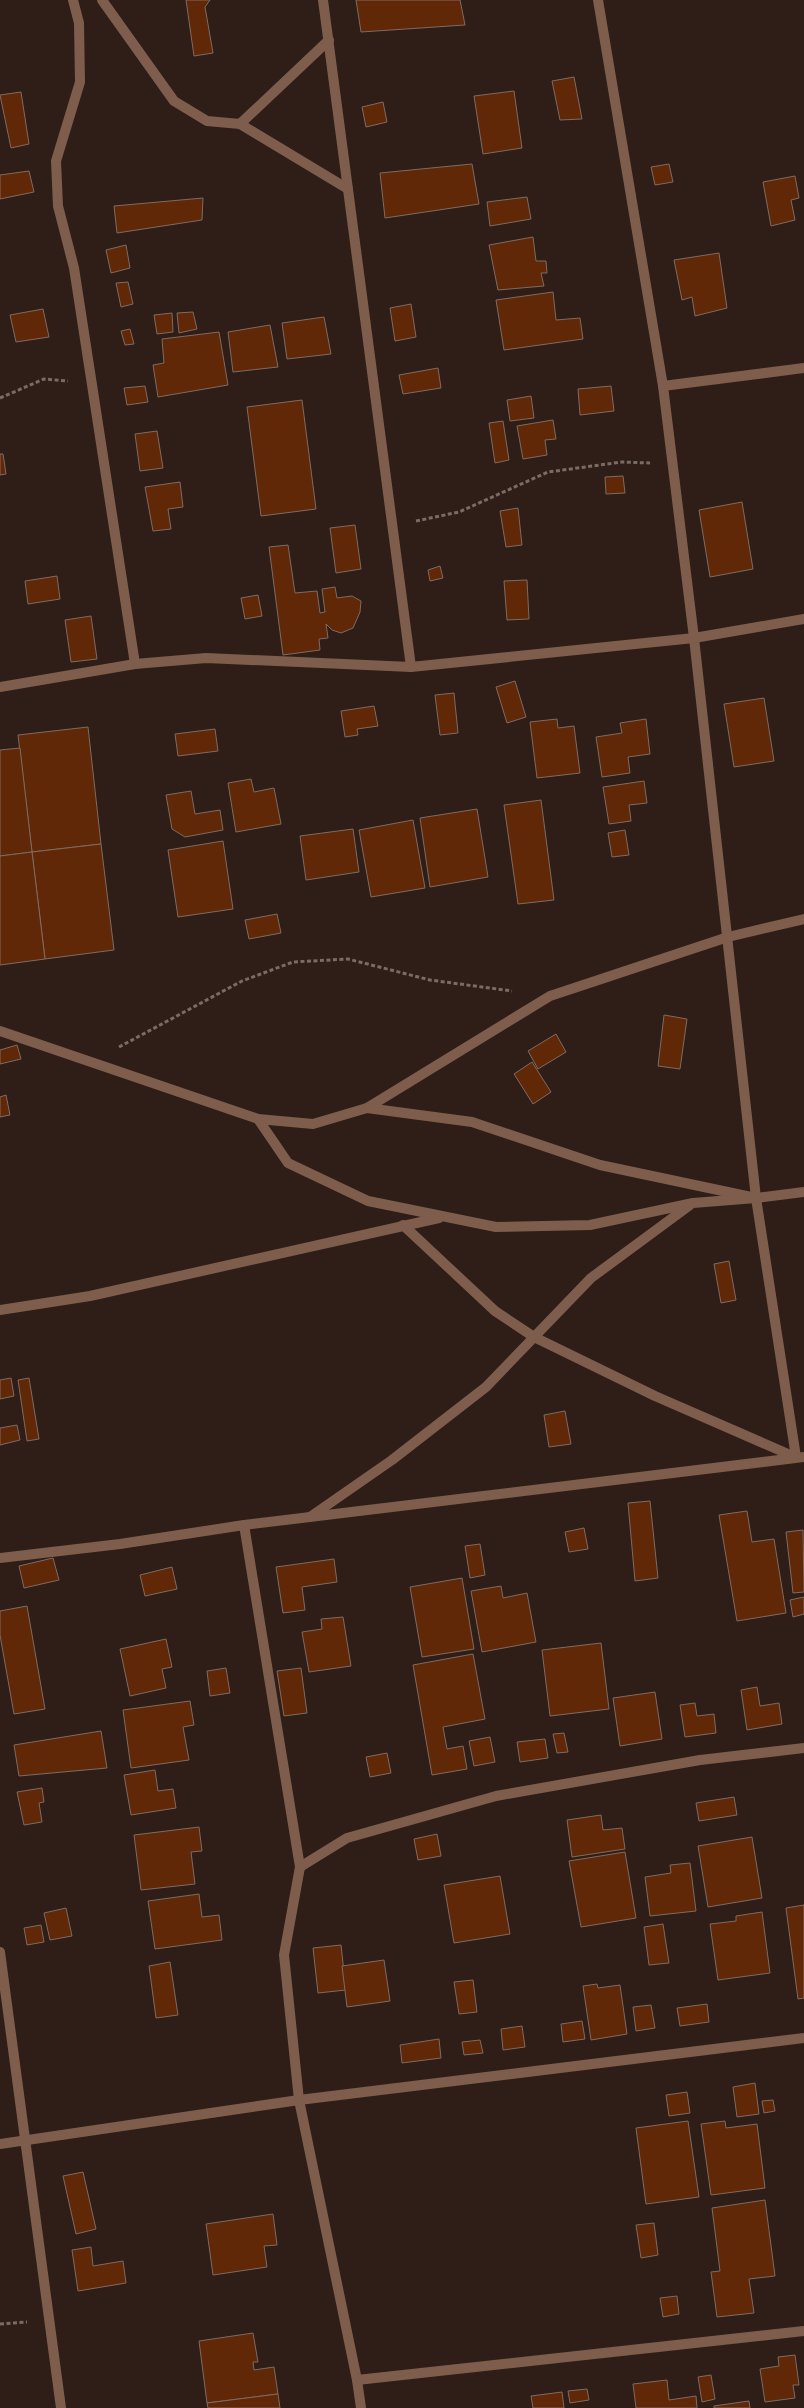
<svg xmlns="http://www.w3.org/2000/svg" width="804" height="2408" font-family="'Varela Round',sans-serif">
  <style>
    .building { fill: #612808; stroke: #7e6b62 }
    .lines { fill: none; stroke-linecap: round; stroke-linejoin: round }
    .path { stroke: #796b65; stroke-width: 3; stroke-dasharray: 4 2.5; stroke-linecap: butt }
    .street { stroke: #7f5d4d; stroke-width: 10 }
  </style>
  <rect width="100%" height="100%" fill="#2e1e17"/>
  <g class="building">
    <path d="M186 0H210L205 7 213 53 194 56Z"/>
    <path d="M356 0H460L465 25 361 32Z"/>
    <path d="M574 77 582 119 560 120 552 81Z"/>
    <path d="M514 91 522 148 483 154 474 96Z"/>
    <path d="M21 92 29 144 11 148 0 95Z"/>
    <path d="M383 102 387 122 366 127 362 107Z"/>
    <path d="M472 164 479 204 385 218 380 173Z"/>
    <path d="M669 164 673 182 655 185 651 167Z"/>
    <path d="M29 171 34 192 0 199V175Z"/>
    <path d="M795 176 799 198 791 200 795 220 771 226 763 182Z"/>
    <path d="M527 197 531 219 490 226 487 202Z"/>
    <path d="M203 198 202 220 117 233 114 206Z"/>
    <path d="M533 237 536 261H546L547 273H541L544 286 498 290 489 245Z"/>
    <path d="M126 245 130 268 111 273 106 250Z"/>
    <path d="M719 253 727 308 695 316 692 297 682 300 674 260Z"/>
    <path d="M128 282 133 304 121 307 116 283Z"/>
    <path d="M553 292 556 320 580 318 583 339 504 350 496 300Z"/>
    <path d="M411 304 416 337 395 341 390 308Z"/>
    <path d="M43 309 49 337 16 342 10 315Z"/>
    <path d="M193 312 197 329 179 333 177 313Z"/>
    <path d="M172 313 173 332 157 334 154 315Z"/>
    <path d="M324 317 331 354 287 359 282 323Z"/>
    <path d="M270 325 278 367 233 372 228 332Z"/>
    <path d="M130 329 134 344 125 345 121 331Z"/>
    <path d="M219 332 228 385 158 397 153 365 164 363 162 339Z"/>
    <path d="M438 368 441 388 403 394 399 375Z"/>
    <path d="M145 386 148 402 127 405 124 388Z"/>
    <path d="M611 386 614 411 580 415 578 389Z"/>
    <path d="M531 396 534 418 510 421 507 400Z"/>
    <path d="M302 400 316 509 261 516 247 407Z"/>
    <path d="M553 420 556 439 545 440 547 455 523 459 517 426Z"/>
    <path d="M503 421 509 460 495 463 489 423Z"/>
    <path d="M157 431 163 468 140 471 135 434Z"/>
    <path d="M0 454H3L6 474 0 475Z"/>
    <path d="M623 476 625 493 606 494 605 477Z"/>
    <path d="M180 482 183 507 168 509 171 529 153 531 145 487Z"/>
    <path d="M742 502 753 569 710 577 699 510Z"/>
    <path d="M518 508 522 545 506 547 500 511Z"/>
    <path d="M355 525 361 569 336 573 330 528Z"/>
    <path d="M288 545 295 593 317 591 320 613 325 612 322 589 335 587 337 598 352 596 361 601 360 612 353 628 341 633 332 630 326 624 328 638 319 639 320 650 283 655 269 547Z"/>
    <path d="M440 566 443 578 430 581 428 570Z"/>
    <path d="M57 576 60 599 28 604 25 581Z"/>
    <path d="M527 580 529 619 507 620 504 581Z"/>
    <path d="M258 595 262 616 245 619 241 598Z"/>
    <path d="M91 616 97 659 71 662 65 620Z"/>
    <path d="M515 681 526 717 507 723 496 687Z"/>
    <path d="M454 693 458 733 440 735 435 695Z"/>
    <path d="M764 698 774 761 734 767 724 704Z"/>
    <path d="M374 706 378 726 357 729 358 735 345 737 341 711Z"/>
    <path d="M557 719 558 728 574 726 580 773 537 778 530 722Z"/>
    <path d="M646 719 650 754 628 757 630 773 602 777 596 737 622 733 620 723Z"/>
    <path d="M88 727 101 844 32 852 18 735Z"/>
    <path d="M215 729 218 751 178 756 175 734Z"/>
    <path d="M20 748 32 852 0 856V750Z"/>
    <path d="M251 779 254 792 274 788 281 824 236 832 228 783Z"/>
    <path d="M644 781 647 803 629 805 631 821 609 824 603 787Z"/>
    <path d="M191 791 195 814 220 810 223 830 185 837 172 829 166 795Z"/>
    <path d="M541 800 554 900 518 904 504 805Z"/>
    <path d="M477 809 488 877 430 887 420 818Z"/>
    <path d="M413 820 425 888 371 897 359 830Z"/>
    <path d="M353 829 359 872 306 880 300 836Z"/>
    <path d="M625 830 629 855 612 857 608 833Z"/>
    <path d="M223 841 233 909 178 917 168 850Z"/>
    <path d="M101 844 114 950 45 959 32 852Z"/>
    <path d="M32 852 45 959 0 965V856Z"/>
    <path d="M277 914 281 933 249 939 245 920Z"/>
    <path d="M664 1015 687 1019 680 1069 658 1066Z"/>
    <path d="M556 1034 566 1052 538 1069 528 1051Z"/>
    <path d="M17 1045 21 1059 0 1064V1050Z"/>
    <path d="M532 1062 551 1092 533 1104 514 1074Z"/>
    <path d="M6 1095 10 1115 0 1117V1097Z"/>
    <path d="M729 1261 736 1300 721 1303 714 1264Z"/>
    <path d="M11 1378 14 1396 0 1399V1380Z"/>
    <path d="M29 1378 39 1439 27 1441 18 1380Z"/>
    <path d="M565 1411 571 1444 549 1447 544 1415Z"/>
    <path d="M17 1425 20 1440 0 1445V1428Z"/>
    <path d="M650 1501 658 1578 635 1581 628 1503Z"/>
    <path d="M747 1511 752 1542 774 1539 786 1613 737 1621 719 1515Z"/>
    <path d="M584 1528 588 1549 569 1552 565 1532Z"/>
    <path d="M803 1530 804 1592 793 1593 786 1532Z"/>
    <path d="M480 1544 485 1575 470 1578 465 1546Z"/>
    <path d="M53 1558 59 1580 24 1588 19 1566Z"/>
    <path d="M334 1559 337 1582 302 1587 305 1610 283 1613 276 1567Z"/>
    <path d="M172 1567 177 1589 145 1596 140 1575Z"/>
    <path d="M462 1578 474 1649 422 1657 410 1587Z"/>
    <path d="M501 1586 503 1598 527 1593 536 1642 482 1652 471 1591Z"/>
    <path d="M804 1597V1614L793 1617 790 1600Z"/>
    <path d="M27 1606 45 1709 14 1714 0 1635V1611Z"/>
    <path d="M343 1617 351 1666 309 1672 302 1632 322 1629 321 1619Z"/>
    <path d="M166 1639 172 1667 162 1669 166 1688 130 1696 120 1649Z"/>
    <path d="M601 1643 609 1709 550 1716 542 1650Z"/>
    <path d="M473 1654 485 1719 443 1727 447 1749 463 1746 467 1769 432 1775 413 1665Z"/>
    <path d="M226 1668 230 1693 210 1696 207 1671Z"/>
    <path d="M301 1668 307 1713 284 1716 277 1671Z"/>
    <path d="M757 1687 760 1706 779 1703 782 1724 747 1730 741 1690Z"/>
    <path d="M655 1692 662 1739 620 1746 613 1698Z"/>
    <path d="M190 1701 194 1725 183 1727 189 1760 131 1768 123 1710Z"/>
    <path d="M695 1703 697 1716 714 1714 716 1733 685 1737 680 1705Z"/>
    <path d="M101 1731 107 1768 19 1776 14 1745Z"/>
    <path d="M564 1733 568 1752 557 1753 553 1734Z"/>
    <path d="M490 1737 495 1762 474 1766 469 1741Z"/>
    <path d="M545 1739 548 1758 520 1762 517 1742Z"/>
    <path d="M387 1753 391 1773 370 1777 366 1757Z"/>
    <path d="M155 1770 158 1791 173 1789 176 1808 131 1815 124 1775Z"/>
    <path d="M42 1788 44 1802 39 1803 42 1822 24 1825 17 1792Z"/>
    <path d="M734 1797 737 1815 699 1821 696 1803Z"/>
    <path d="M601 1815 603 1830 622 1828 625 1849 572 1857 567 1820Z"/>
    <path d="M199 1827 202 1851 191 1852 195 1884 141 1890 134 1835Z"/>
    <path d="M437 1834 441 1856 418 1860 414 1839Z"/>
    <path d="M752 1837 762 1898 708 1907 698 1846Z"/>
    <path d="M625 1852 636 1918 581 1927 569 1861Z"/>
    <path d="M690 1863 696 1911 650 1916 645 1877 671 1873 670 1865Z"/>
    <path d="M500 1876 510 1934 454 1943 444 1885Z"/>
    <path d="M199 1894 202 1917 219 1915 222 1940 155 1949 148 1901Z"/>
    <path d="M804 1905V1998L798 1999 786 1908Z"/>
    <path d="M66 1908 72 1936 50 1940 44 1913Z"/>
    <path d="M762 1912 770 1973 718 1980 710 1924 736 1921V1916Z"/>
    <path d="M663 1924 669 1963 649 1965 644 1927Z"/>
    <path d="M41 1925 44 1942 27 1945 24 1928Z"/>
    <path d="M341 1945 346 1990 318 1993 313 1948Z"/>
    <path d="M384 1960 390 2001 347 2007 342 1966Z"/>
    <path d="M170 1962 178 2015 156 2018 149 1966Z"/>
    <path d="M473 1980 477 2012 459 2014 454 1982Z"/>
    <path d="M597 1984 598 1988 620 1985 627 2034 591 2040 583 1986Z"/>
    <path d="M707 2004 709 2022 680 2026 677 2008Z"/>
    <path d="M651 2005 655 2028 636 2031 633 2007Z"/>
    <path d="M582 2021 585 2039 563 2042 561 2024Z"/>
    <path d="M522 2026 525 2047 503 2050 501 2029Z"/>
    <path d="M439 2039 441 2058 402 2063 400 2045Z"/>
    <path d="M480 2040 483 2053 464 2055 462 2042Z"/>
    <path d="M755 2083 759 2114 737 2117 733 2087Z"/>
    <path d="M687 2092 690 2113 669 2116 666 2095Z"/>
    <path d="M773 2100 775 2111 764 2113 762 2101Z"/>
    <path d="M688 2121 699 2197 646 2204 636 2128Z"/>
    <path d="M725 2121 726 2128 757 2124 765 2188 711 2195 701 2124Z"/>
    <path d="M83 2172 96 2229 76 2234 63 2176Z"/>
    <path d="M765 2200 775 2276 749 2279 754 2313 717 2317 711 2272 720 2271 712 2208Z"/>
    <path d="M273 2214 277 2245 264 2246 267 2267 213 2275 206 2224Z"/>
    <path d="M654 2223 658 2255 641 2258 636 2225Z"/>
    <path d="M91 2247 93 2266 123 2261 126 2283 78 2291 72 2250Z"/>
    <path d="M677 2296 679 2314 663 2317 660 2298Z"/>
    <path d="M253 2333 258 2362H253L254 2370 274 2367 278 2394 207 2403 199 2341Z"/>
    <path d="M795 2355 799 2385H793L795 2398 765 2402 760 2369 779 2366 778 2357Z"/>
    <path d="M711 2375 715 2399 702 2402 698 2377Z"/>
    <path d="M667 2380 669 2400 696 2396 697 2408H636L633 2384Z"/>
    <path d="M587 2389 589 2400 570 2403 568 2391Z"/>
    <path d="M562 2392 564 2408H533L531 2396Z"/>
    <path d="M278 2394 280 2408H208L207 2403Z"/>
    <path d="M749 2401 750 2408H714V2406Z"/>
  </g>
  <g class="lines">
    <g class="path">
      <path d="M0 398 44 379 68 381"/>
      <path d="M416 521 459 512 548 472 622 462 650 463"/>
      <path d="M119 1047 242 981 293 962 348 959 430 980 512 991"/>
      <path d="M0 2324 27 2322"/>
    </g>
    <g class="street">
      <path d="M73 0 79 23 80 82 56 161 58 206 74 268 135 664"/>
      <path d="M102 0 174 101 207 121 240 124 329 40"/>
      <path d="M323 0 411 667"/>
      <path d="M598 0 663 386 694 638 756 1198 796 1457"/>
      <path d="M240 124 348 189"/>
      <path d="M663 386 804 368"/>
      <path d="M0 687 135 664 206 658 411 667 694 638 804 619"/>
      <path d="M0 1031 258 1119 313 1124 367 1108 550 996 728 937 804 919"/>
      <path d="M367 1108 472 1122 600 1165 756 1198 804 1192"/>
      <path d="M258 1119 288 1163 368 1201 496 1227 590 1225 693 1203 756 1198"/>
      <path d="M403 1225 495 1311 534 1337 655 1396 795 1457"/>
      <path d="M0 1310 90 1296 439 1218"/>
      <path d="M310 1517 392 1460 486 1387 591 1278 690 1205"/>
      <path d="M244 1525 300 1867 284 1955 299 2100 357 2380 361 2408"/>
      <path d="M0 1558 120 1544 244 1525 804 1457"/>
      <path d="M300 1867 347 1838 496 1796 700 1760 804 1748"/>
      <path d="M0 1952 61 2408"/>
      <path d="M0 2144 299 2100 804 2038"/>
      <path d="M357 2380 804 2331"/>
    </g>
  </g>
</svg>
